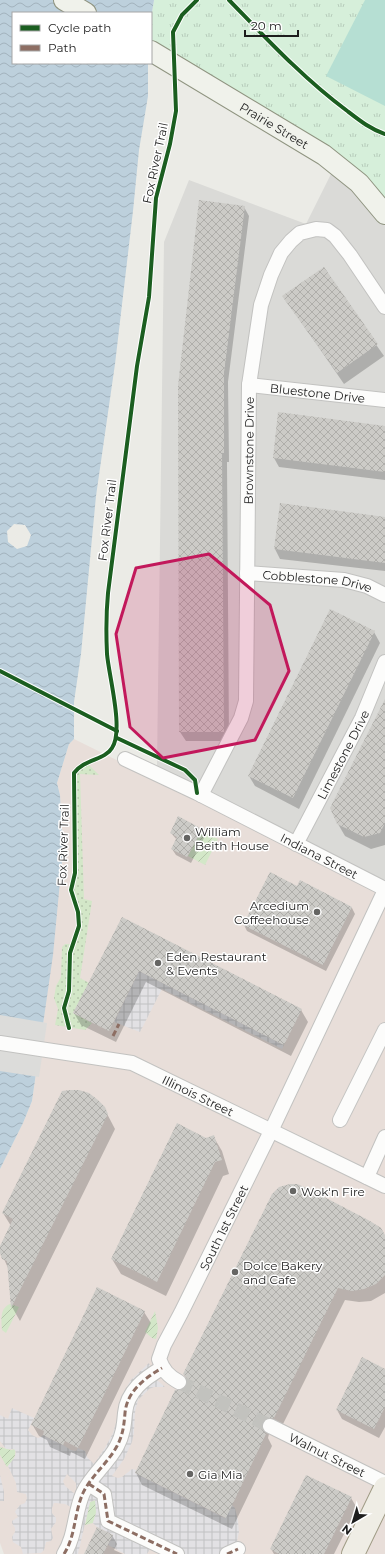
<svg xmlns="http://www.w3.org/2000/svg" width="385" height="1554" font-family="Montserrat,sans-serif">
  <style>
    .residential { fill: #dadad7 }
    .commercial { fill: #e8ded9 }
    .grass { fill: url(#grass-dots) }
    .park { fill: url(#park-tufts) }
    .garden { fill: url(#garden-furrows) }
    .pitch { fill: #b6dfd3 }
    .plaza { fill: url(#plaza-grid); fill-rule: evenodd }
    .water { fill: url(#water-waves); fill-rule: evenodd }
    .pier { fill: #dcdcda }
    .shadow { fill: #0003 }
    .building { fill: url(#building-cross-hatch) }
    .lines { fill: none; stroke-linecap: round; stroke-linejoin: round }
    .street-tunnel { stroke: #c2c2be; stroke-width: 14; stroke-dasharray: 14 7; stroke-linecap: butt }
    .street-casing { stroke: #c2c2c0; stroke-width: 16 }
    .secondary-casing { stroke: #8f9480; stroke-width: 22 }
    .primary-casing { stroke: #9f9b85; stroke-width: 24 }
    .street { stroke: #fcfcfb; stroke-width: 14 }
    .secondary { stroke: #f0f2eb; stroke-width: 20 }
    .primary { stroke: #efede5; stroke-width: 22 }
    .quiet { stroke: #8d6e63; stroke-width: 3; stroke-dasharray: 6 3; stroke-linecap: butt }
    .cycleway-casing { stroke: #fff; stroke-width: 6 }
    .cycleway { stroke: #1b5e20; stroke-width: 4 }
    .marked { fill: #c2185b; fill-opacity: 0.2; stroke: #c2185b; stroke-width: 3; stroke-linejoin: round }
    .poi-dot { fill: #656563; stroke: #fff; stroke-width: 1.5 }
    .labels { text-anchor: middle; dominant-baseline: central; stroke-width: 3; stroke-linejoin: round; paint-order: stroke }
    .street-label { font-size: 12px; fill: #1d1d1d; stroke: #fff }
    .poi-label { font-size: 12px; fill: #1d1d1d; stroke: #fff; text-anchor: start }
  </style>
  <defs>
    <pattern id="grass-dots" width="8" height="8" patternUnits="userSpaceOnUse"><rect width="8" height="8" fill="#d3e7c8"/><path d="M2 2h.1M6 6h.1" fill="none" stroke="#b5c6ab" stroke-width="1.8" stroke-linecap="round"/></pattern>
    <pattern id="park-tufts" width="24" height="20" patternUnits="userSpaceOnUse"><rect width="24" height="20" fill="#d6efda"/><path d="M3 7l-1-3M5 7V3M7 7l1-3M15 17l-1-3M17 17v-4M19 17l1-3" fill="none" stroke="#b7ccbb"/></pattern>
    <pattern id="garden-furrows" width="10" height="10" patternUnits="userSpaceOnUse"><rect width="10" height="10" fill="#d3e7c8"/><path d="M-1 1l2-2M0 10L10 0M9 11l2-2" fill="none" stroke="#b5c6ab"/></pattern>
    <pattern id="plaza-grid" width="8" height="8" patternUnits="userSpaceOnUse"><rect width="8" height="8" fill="#e2e1e4"/><path d="M0 4h8M4 0v8" fill="none" stroke="#c1c1c3"/></pattern>
    <pattern id="water-waves" width="16" height="10" patternUnits="userSpaceOnUse"><rect width="16" height="10" fill="#bdd0dc"/><path d="M0 5q4-4 8 0t8 0" fill="none" stroke="#a2b2bc"/></pattern>
    <pattern id="building-cross-hatch" width="8" height="8" patternUnits="userSpaceOnUse"><rect width="8" height="8" fill="#cccbc7"/><path d="M0 0l8 8M0 8l8-8" fill="none" stroke="#afaeaa"/></pattern>
  </defs>
  <rect width="100%" height="100%" fill="#ebebe6"/>
  <path class="residential" d="M334 168 381 219 385 226V879L383 883 157 766 164 242 189 180 306 224Z"/>
  <g class="commercial">
    <path d="M74 739 380 890 269 1124 135 1058 41 1043 63 850 60 795 57 783 69 744Z"/>
    <path d="M385 906V1180L279 1128Z"/>
    <path d="M39 1054 135 1068 385 1192V1480L349 1554H4L0 1543V1169L23 1123 32 1101Z"/>
    <path d="M385 1496V1554H356Z"/>
  </g>
  <path class="grass" d="M87 763 99 775 80 774 84 899 92 901 80 978 89 983 73 1013 92 1023 85 1030 55 1025 58 1009 54 998 56 986 61 977 62 947 65 944H73L79 926 78 912 71 890 75 873 74 773 79 766Z"/>
  <path class="park" d="M154 0H385V203L151 44V18Z"/>
  <g class="garden">
    <path d="M201 831 218 839 205 865 188 856Z"/>
    <path d="M10 1304 19 1307 6 1333 2 1330C1 1319 0 1308 10 1304Z"/>
    <path d="M155 1311 158 1328 156 1339 152 1338 145 1332Z"/>
    <path d="M0 1447 11 1450 15 1449C17 1457 11 1462 7 1467L0 1455Z"/>
    <path d="M96 1500V1513L93 1523 85 1525 90 1502Z"/>
  </g>
  <path class="pitch" d="M365 0H385V106L326 76Z"/>
  <g class="plaza">
    <path d="M139 971 284 1045 282 1049 162 989 140 1032 114 1022Z"/>
    <path d="M149 1363 153 1374 157 1380 165 1387H154L149 1389 138 1400 135 1412 134 1432 132 1442 124 1459 112 1476 118 1478 122 1477 132 1469 136 1470 135 1473 225 1518 232 1505 235 1508 238 1521 239 1532 237 1541 238 1549 241 1554H161L150 1549 147 1554H125L108 1545 113 1535 97 1527 93 1523 96 1513 95 1500 90 1502 78 1554H59L64 1543 71 1507 65 1504 56 1503H54L52 1508V1513L56 1518V1522L51 1529 53 1538 51 1541 46 1542 44 1550 41 1553 23 1554 21 1547 13 1542 12 1537 15 1532V1528L12 1523V1521L18 1517 15 1512 16 1510 20 1505 25 1503 27 1498 26 1494 17 1492 16 1483 8 1466 15 1457 16 1452 14 1449H6L0 1441V1415L8 1419 12 1408 34 1418 28 1430 32 1435 38 1438 41 1437 43 1435 63 1445 71 1450 76 1451 78 1448 85 1451 87 1457 94 1464 105 1448 113 1433 118 1416 120 1403 125 1390 131 1380ZM67 1474 76 1483V1489L75 1494 65 1486 63 1481Z"/>
    <path d="M0 1475 4 1492V1501H0Z"/>
  </g>
  <path class="water" d="M0 0H154L151 18V13H13V63H148V96L139 150 133 211 115 364 96 496 81 654 74 702V739L69 744 57 783 60 795 63 850 53 955 32 1101 23 1123 0 1169ZM14 524 25 525 31 535 27 546 17 549 8 542 7 531Z"/>
  <path class="pier" d="M0 1015 47 1023 39 1077 0 1071Z"/>
  <g class="shadow">
    <path d="M244 207 249 216 228 382 229 462H227L229 741H186L180 732Z"/>
    <path d="M323 269 384 356 344 384 284 297Z"/>
    <path d="M385 426V480L279 467 274 458Z"/>
    <path d="M281 505 385 518V571L280 559 275 549Z"/>
    <path d="M374 632 380 643 299 809 255 786 249 776Z"/>
    <path d="M385 701V845L371 849 345 836 338 824Z"/>
    <path d="M202 829 205 836 191 863 176 855 172 849 177 840 171 833Z"/>
    <path d="M300 881 352 908 355 914 326 971 247 931 244 925 297 887Z"/>
    <path d="M122 919 301 1010 308 1022 291 1056 146 982 116 1042 81 1025 74 1013Z"/>
    <path d="M104 1108 115 1129 20 1321 12 1307 8 1268 0 1250 11 1226 3 1213Z"/>
    <path d="M213 1136 222 1151 229 1174 223 1176 166 1296 121 1274 112 1259 206 1139Z"/>
    <path d="M385 1237V1293L371 1301 359 1302 345 1300 280 1430 276 1429 269 1434 268 1438 272 1446 232 1529 142 1485 136 1473 183 1391 187 1386 188 1381 184 1374Z"/>
    <path d="M144 1312 151 1323 85 1459 71 1452 70 1456 50 1447 47 1440 39 1436 32 1424Z"/>
    <path d="M385 1370V1427L379 1438 342 1419 337 1410Z"/>
    <path d="M351 1498 357 1508 334 1554H274L271 1549Z"/>
    <path d="M112 1535 117 1544 114 1550 123 1554H85Z"/>
  </g>
  <g class="building">
    <path d="M199 200 245 206 224 372V453H222L224 732H179L178 386Z"/>
    <path d="M324 267 378 344 337 373 282 296Z"/>
    <path d="M278 412 385 426V472L273 458Z"/>
    <path d="M280 503 385 517V563L274 549Z"/>
    <path d="M330 609 375 631 293 798 248 776Z"/>
    <path d="M385 699V823L380 833 364 837 337 824 330 808Z"/>
    <path d="M178 816 202 829 187 857 171 849 177 837 170 833Z"/>
    <path d="M270 872 297 886 300 880 352 907 323 965 243 925Z"/>
    <path d="M122 917 302 1009 284 1045 139 971 109 1031 73 1013Z"/>
    <path d="M70 1090H79L89 1093 98 1100 105 1107 108 1114 11 1308 7 1261 2 1259 0 1253V1246L13 1219 2 1213 62 1091Z"/>
    <path d="M177 1123 206 1138 214 1135 222 1160 215 1162 157 1282 111 1259Z"/>
    <path d="M290 1184H297L307 1188 370 1221 381 1228 385 1235V1275L376 1284 364 1289 352 1291 338 1288 274 1418H269L263 1422 262 1427 266 1434 226 1518 135 1473 175 1390H183L186 1386 187 1378 183 1374 272 1194 279 1187Z"/>
    <path d="M97 1287 145 1311 78 1448 65 1441 63 1445 43 1435 44 1431 31 1425Z"/>
    <path d="M362 1357 385 1369V1407L374 1429 336 1410Z"/>
    <path d="M306 1475 352 1497 324 1554H279L270 1549Z"/>
    <path d="M97 1527 113 1535 103 1554H84Z"/>
  </g>
  <g class="lines">
    <path class="street-tunnel" d="M179 1382 270 1426"/>
    <g class="street-casing">
      <g id="street">
        <path id="s1" d="M249 385 385 400"/>
        <path id="s2" d="M247 573 344 580 367 586 385 595"/>
        <path id="s3" d="M125 759 197 793 385 889"/>
        <path id="s4" d="M201 795 241 718 246 701 249 385 261 305 271 275 281 253 291 241 300 233 316 229 327 230 335 236 350 255 385 307"/>
        <path id="s5" d="M296 844 362 718 385 662"/>
        <path id="s6" d="M0 1043 132 1063 385 1186"/>
        <path d="M340 1120 385 1030"/>
        <path d="M367 1177 385 1137"/>
        <path id="s7" d="M179 1382C168 1376 163 1370 159 1359L164 1345 181 1313 271 1131 385 890"/>
        <path id="s8" d="M270 1426 385 1483"/>
        <path d="M89 1484 104 1494 108 1521 177 1554"/>
        <path d="M64 1554C76 1535 74 1513 83 1493 91 1476 108 1463 117 1446 123 1435 124 1425 125 1413 127 1391 145 1378 162 1368"/>
        <path d="M227 1554 238 1549"/>
      </g>
    </g>
    <g class="secondary-casing">
      <g id="secondary">
        <path d="M64 0 86 13"/>
        <path id="s9" d="M151 51 324 155 359 183 385 214"/>
      </g>
    </g>
    <g class="primary-casing">
      <path id="primary" d="M353 1554 385 1488"/>
    </g>
    <use href="#street" class="street"/>
    <use href="#secondary" class="secondary"/>
    <use href="#primary" class="primary"/>
    <g class="quiet">
      <path d="M113 1036 119 1024"/>
      <path d="M89 1484 104 1494 108 1521 177 1554"/>
      <path d="M64 1554C76 1535 74 1513 83 1493 91 1476 108 1463 117 1446 123 1435 124 1425 125 1413 127 1391 145 1378 162 1368"/>
      <path d="M227 1554 238 1549"/>
    </g>
    <g class="cycleway-casing">
      <g id="cycleway">
        <path d="M229 0C266 38 303 78 346 110 359 120 370 129 385 134"/>
        <path d="M0 671 117 731"/>
        <path d="M117 738 185 770 195 780 197 793"/>
        <path d="M69 1028 64 1008 69 991 70 953 79 926 78 912 71 890 75 873 74 773C84 759 105 760 112 748 124 730 109 677 107 654 106 633 106 614 108 593L137 366 149 297 156 198 170 144 176 111 173 32 182 15 197 0"/>
      </g>
    </g>
    <use href="#cycleway" class="cycleway"/>
  </g>
  <path class="marked" d="M209 554 270 605 289 671 255 740 163 758 130 727 116 634 136 568Z"/>
  <g class="poi-dot">
    <circle cx="187" cy="838" r="4"/>
    <circle cx="317" cy="912" r="4"/>
    <circle cx="158" cy="963" r="4"/>
    <circle cx="293" cy="1191" r="4"/>
    <circle cx="235" cy="1272" r="4"/>
    <circle cx="190" cy="1474" r="4"/>
  </g>
  <g class="labels">
    <g class="street-label">
      <text stroke="none"><textPath href="#s9" startOffset="144">Prairie Street</textPath></text>
      <text transform="translate(155 163) rotate(-78)">Fox River Trail</text>
      <text stroke="none"><textPath href="#s1" startOffset="69">Bluestone Drive</textPath></text>
      <text stroke="none"><textPath href="#s4" startOffset="355">Brownstone Drive</textPath></text>
      <text transform="translate(107 520) rotate(-83)">Fox River Trail</text>
      <text stroke="none"><textPath href="#s2" startOffset="71">Cobblestone Drive</textPath></text>
      <text stroke="none"><textPath href="#s5" startOffset="101">Limestone Drive</textPath></text>
      <text transform="translate(63 845) rotate(-88)">Fox River Trail</text>
      <text stroke="none"><textPath href="#s3" startOffset="217">Indiana Street</textPath></text>
      <text stroke="none"><textPath href="#s6" startOffset="207">Illinois Street</textPath></text>
      <text stroke="none"><textPath href="#s7" startOffset="178">South 1st Street</textPath></text>
      <text stroke="none"><textPath href="#s8" startOffset="64">Walnut Street</textPath></text>
    </g>
    <g class="poi-label">
      <text x="195" y="831">William<tspan x="195" dy="14">Beith House</tspan></text>
      <text x="309" y="905" text-anchor="end">Arcedium<tspan x="309" dy="14">Coffeehouse</tspan></text>
      <text x="166" y="956">Eden Restaurant<tspan x="166" dy="14">&amp; Events</tspan></text>
      <text x="301" y="1191">Wok'n Fire</text>
      <text x="243" y="1265">Dolce Bakery<tspan x="243" dy="14">and Cafe</tspan></text>
      <text x="198" y="1474">Gia Mia</text>
    </g>
  </g>
  <rect x="12" y="12" width="140" height="52" fill="#ffffff" stroke="#a5a5a5"/>
  <rect x="20" y="25" width="20" height="6" fill="#1b5e20" stroke="#a5a5a5"/>
  <text x="48" y="32" font-size="12" fill="#1d1d1d">Cycle path</text>
  <rect x="20" y="45" width="20" height="6" fill="#8d6e63" stroke="#a5a5a5"/>
  <text x="48" y="52" font-size="12" fill="#1d1d1d">Path</text>
  <g transform="translate(353 1522) rotate(218)" stroke="#ffffff" stroke-width="3" paint-order="stroke">
  <path d="M0-3L7 15L0 10L-7 15Z" fill="#1d1d1d"/>
  <text y="-6" font-size="11" font-weight="bold" text-anchor="middle" fill="#1d1d1d">N</text>
  </g>
  <path d="M245 30v6h53v-6" fill="none" stroke="#1d1d1d" stroke-width="2"/>
  <text x="251" y="30" font-size="12" fill="#1d1d1d" stroke="#ffffff" stroke-width="3" paint-order="stroke">20 m</text>
</svg>
